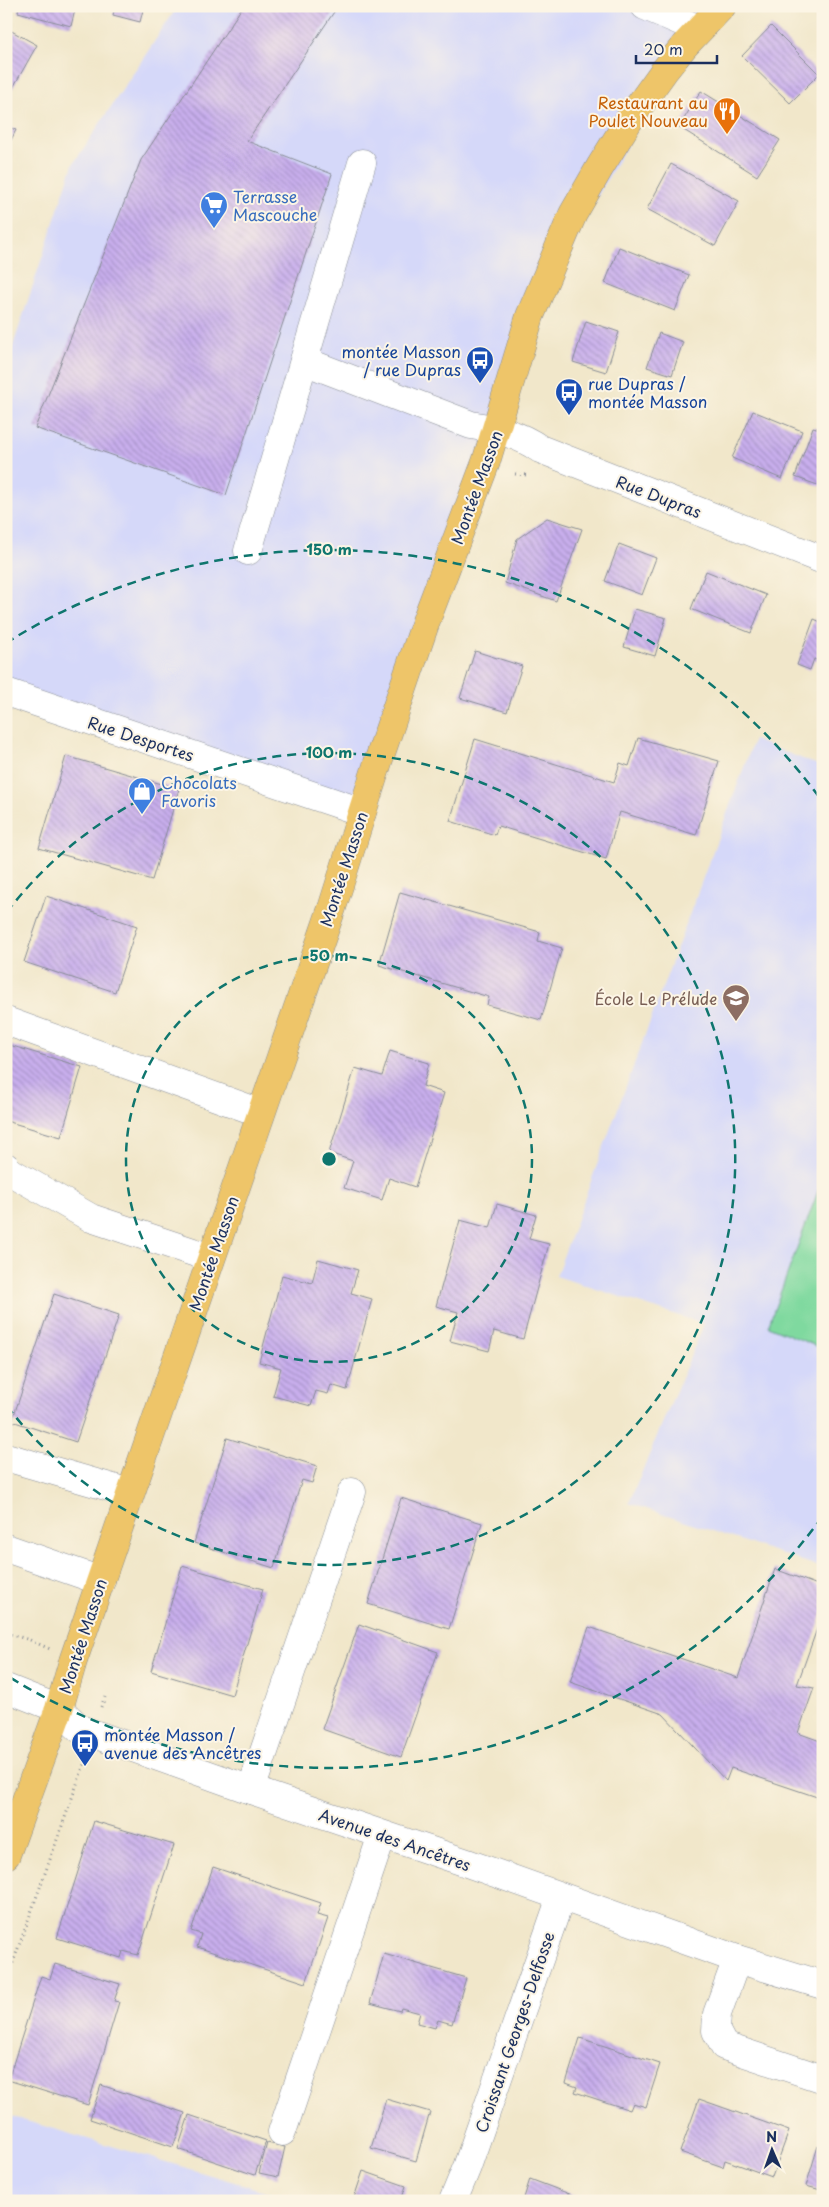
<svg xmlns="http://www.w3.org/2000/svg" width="829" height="2207" font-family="'Playpen Sans',sans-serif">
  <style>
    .built { fill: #d5d8f9 }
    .green { fill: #7fd99f; stroke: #4d847e }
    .building { fill: url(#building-back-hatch) }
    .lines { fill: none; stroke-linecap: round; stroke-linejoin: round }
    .minor-casing { stroke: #868b94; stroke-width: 29 }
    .major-casing { stroke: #868b94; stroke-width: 29 }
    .path { stroke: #868b94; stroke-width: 3; stroke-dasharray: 1 4; stroke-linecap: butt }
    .minor { stroke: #fff; stroke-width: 28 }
    .major { stroke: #eec569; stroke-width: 28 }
    .ring { fill: none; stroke: #0f766e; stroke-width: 2.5; stroke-dasharray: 9 6 }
    .labels { text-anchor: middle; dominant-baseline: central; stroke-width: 4; stroke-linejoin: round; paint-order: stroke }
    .food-label { font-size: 16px; fill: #c56008; stroke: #fcf5e5; text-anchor: end }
    .shop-label { font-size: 16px; fill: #366cbe; stroke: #fcf5e5; text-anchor: start }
    .transit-label { font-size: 16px; fill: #164399; stroke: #fcf5e5; text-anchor: start }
    .street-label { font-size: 16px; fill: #1b2f5e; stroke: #fcf5e5 }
    .education-label { font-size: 16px; fill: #785e54; stroke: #fcf5e5; text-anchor: end }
    .centre { fill: #0f766e; stroke: #fcf5e5; stroke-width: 2.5 }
    .ring-label { font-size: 15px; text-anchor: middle; font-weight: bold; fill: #0f766e; stroke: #fcf5e5; stroke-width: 4; stroke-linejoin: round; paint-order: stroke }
  </style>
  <defs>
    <pattern id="building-back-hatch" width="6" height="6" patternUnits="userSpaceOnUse" patternTransform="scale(1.25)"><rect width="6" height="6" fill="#c9afed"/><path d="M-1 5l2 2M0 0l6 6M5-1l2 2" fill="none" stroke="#a28fc3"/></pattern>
  </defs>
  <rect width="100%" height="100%" fill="#fcf5e5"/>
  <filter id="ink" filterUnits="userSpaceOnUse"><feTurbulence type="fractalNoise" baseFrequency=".02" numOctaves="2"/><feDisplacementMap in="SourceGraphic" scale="10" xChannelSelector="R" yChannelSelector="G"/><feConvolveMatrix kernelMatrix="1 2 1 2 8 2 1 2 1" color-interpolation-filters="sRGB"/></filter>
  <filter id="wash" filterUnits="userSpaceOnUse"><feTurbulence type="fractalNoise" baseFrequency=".0096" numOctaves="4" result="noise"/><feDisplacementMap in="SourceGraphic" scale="20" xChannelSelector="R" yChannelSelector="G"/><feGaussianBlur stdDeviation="1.12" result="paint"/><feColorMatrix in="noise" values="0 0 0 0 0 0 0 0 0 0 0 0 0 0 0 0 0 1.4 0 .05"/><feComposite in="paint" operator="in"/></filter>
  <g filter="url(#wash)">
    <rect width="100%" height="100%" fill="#f1e7ca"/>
    <g class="built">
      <path d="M178 6H707L584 220 497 436 362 807 6 689V367L73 164Z"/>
      <path d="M754 740 823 767V1568L629 1503 704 1324 556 1276Z"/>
      <path d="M6 2115 282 2196 280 2201H6Z"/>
    </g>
    <path class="green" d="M823 1178V1349L768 1326Z"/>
    <g id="blocks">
      <g class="building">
        <path d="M19 6H76L71 26 18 12Z"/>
        <path d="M115 6H144L140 22 113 15Z"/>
        <path d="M243 6H338L247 141 332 174 226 495 35 428 141 160Z"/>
        <path d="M771 26 819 74 790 103 742 56Z"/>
        <path d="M6 28 37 45 10 93 6 91Z"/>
        <path d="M701 91 780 140 757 176 679 127Z"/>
        <path d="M6 126 16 130 6 150Z"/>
        <path d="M671 164 739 201 715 246 647 209Z"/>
        <path d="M619 247 689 275 675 311 605 283Z"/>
        <path d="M586 321 619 332 606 372 573 362Z"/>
        <path d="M659 333 683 342 672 375 647 367Z"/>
        <path d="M753 411 802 431 782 479 732 458Z"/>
        <path d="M813 427 823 430V487L795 477Z"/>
        <path d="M547 518 582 529 556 601 505 583 517 539Z"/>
        <path d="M619 544 656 558 642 595 605 581Z"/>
        <path d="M706 571 766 595 751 633 691 609Z"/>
        <path d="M635 609 666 618 655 656 624 647Z"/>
        <path d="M814 619 823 623V662L814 659 810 670 797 665Z"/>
        <path d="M475 651 522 666 507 712 460 698Z"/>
        <path d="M638 738 719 761 696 835 620 812 606 859 498 826 495 835 450 821 475 739 614 782 620 763 629 766Z"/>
        <path d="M66 756 179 789 152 880 39 848Z"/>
        <path d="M400 892 540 932 538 941 562 948 541 1020 487 1005 489 997 379 965Z"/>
        <path d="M46 896 137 926 115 992 24 962Z"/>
        <path d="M6 1044 82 1067 61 1137 6 1121Z"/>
        <path d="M390 1051 429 1063 423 1086 444 1093 415 1187 389 1178 382 1200 344 1188 353 1161 329 1153 355 1068 382 1076Z"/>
        <path d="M497 1204 536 1215 529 1239 549 1244 523 1339 494 1331 489 1351 450 1341 458 1312 436 1306 460 1220 490 1228Z"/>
        <path d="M318 1259 358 1270 351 1293 372 1299 347 1390 331 1385 328 1394 316 1391 311 1406 273 1396 281 1368 259 1362 282 1275 312 1283Z"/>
        <path d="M54 1294 119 1315 76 1442 12 1421Z"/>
        <path d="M227 1438 317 1466 312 1483 302 1480 274 1568 194 1543Z"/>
        <path d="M401 1498 482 1523 449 1629 368 1604Z"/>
        <path d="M182 1566 263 1589 232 1695 151 1671Z"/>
        <path d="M775 1569 823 1587V1612L797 1685 814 1688 798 1733 823 1742V1799L731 1768 726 1781 663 1714 570 1682 589 1627 738 1678Z"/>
        <path d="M359 1624 438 1652 401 1757 322 1729Z"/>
        <path d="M94 1821 174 1845 138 1955 123 1951 121 1958 57 1938Z"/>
        <path d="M213 1867 321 1903 317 1915 328 1918 306 1983 197 1947 201 1934 191 1931Z"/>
        <path d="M384 1954 466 1978 452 2024 438 2020 435 2028 417 2023 420 2013 401 2008 400 2011 370 2003Z"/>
        <path d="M55 1964 120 1984 114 2001 119 2002 88 2105 8 2080 41 1976 50 1979Z"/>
        <path d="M580 2038 660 2064 646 2107 633 2103 630 2110 575 2092 577 2087 566 2083Z"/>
        <path d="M101 2085 185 2113 173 2147 90 2119Z"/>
        <path d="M386 2099 430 2112 416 2161 371 2148Z"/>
        <path d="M699 2099 789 2131 772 2177 725 2160 723 2167 680 2152Z"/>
        <path d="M189 2115 266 2141 255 2175 178 2149Z"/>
        <path d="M267 2143 285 2147 278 2177 259 2173Z"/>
        <path d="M818 2146 823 2147V2201L818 2200 821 2190 806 2186Z"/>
        <path d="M363 2171 406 2186 401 2201H353Z"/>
        <path d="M530 2179 588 2201H523Z"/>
      </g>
    </g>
  </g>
  <g filter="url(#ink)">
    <use href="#blocks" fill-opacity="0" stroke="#868b94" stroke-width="1"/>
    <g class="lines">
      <g class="minor-casing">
        <g id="minor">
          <path d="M645 6 699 29"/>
          <path d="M304 361 471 425C496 429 519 434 540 449L823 560"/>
          <path d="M248 551 362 163"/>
          <path d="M6 692 362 812"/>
          <path d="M6 1021 261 1113"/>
          <path d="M6 1167 9 1171 91 1218 211 1258"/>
          <path d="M6 1457 130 1493"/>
          <path d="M6 1548 101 1581"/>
          <path d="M6 1688 59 1709 80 1729 251 1790 467 1863 737 1959 823 1985"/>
          <path d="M251 1790 352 1492"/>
          <path d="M737 1959 717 2014 716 2031 724 2046 823 2079"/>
          <path d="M282 2132 382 1835"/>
          <path d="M453 2201 467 2167 561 1897"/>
        </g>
      </g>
      <g class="major-casing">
        <path id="major" d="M6 1855 59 1709 73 1661 332 908 379 759 427 618 486 462 530 316 573 214 600 167 631 117 664 71 685 45 722 6"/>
      </g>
      <g class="path">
        <path d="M515 474 527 475"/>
        <path d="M6 1633 30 1640 50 1649"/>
        <path d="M101 1707 105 1697"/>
        <path d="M6 1982 86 1759"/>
      </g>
      <use href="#minor" class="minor"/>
      <use href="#major" class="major"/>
    </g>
  </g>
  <g class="ring">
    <circle cx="329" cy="1159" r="203"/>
    <path d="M7 912A406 406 0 1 1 7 1406"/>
    <path d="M822 1517A609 609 0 0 1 6 1675M6 643A609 609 0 0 1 822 801"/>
  </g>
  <defs>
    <g id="restaurant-pin" transform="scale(1.4375)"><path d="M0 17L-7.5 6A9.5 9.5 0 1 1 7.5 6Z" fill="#e8710a" stroke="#fcf5e5"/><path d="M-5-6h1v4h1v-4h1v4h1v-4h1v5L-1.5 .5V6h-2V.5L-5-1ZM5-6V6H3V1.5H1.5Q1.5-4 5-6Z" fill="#fff"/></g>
    <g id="supermarket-pin" transform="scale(1.4375)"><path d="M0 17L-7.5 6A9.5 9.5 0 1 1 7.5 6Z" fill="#3f7fe0" stroke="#fcf5e5"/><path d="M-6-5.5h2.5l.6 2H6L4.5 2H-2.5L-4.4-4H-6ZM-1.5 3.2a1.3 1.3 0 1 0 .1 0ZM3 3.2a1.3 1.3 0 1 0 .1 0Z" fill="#fff"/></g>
    <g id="bus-pin" transform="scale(1.4375)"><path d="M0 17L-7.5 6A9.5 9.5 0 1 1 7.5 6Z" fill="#1a4fb4" stroke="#fcf5e5"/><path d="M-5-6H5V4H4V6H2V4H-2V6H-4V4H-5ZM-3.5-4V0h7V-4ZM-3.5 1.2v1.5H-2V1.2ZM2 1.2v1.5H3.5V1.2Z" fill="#fff"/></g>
    <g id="shop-pin" transform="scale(1.4375)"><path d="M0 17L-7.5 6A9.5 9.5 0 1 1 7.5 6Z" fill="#3f7fe0" stroke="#fcf5e5"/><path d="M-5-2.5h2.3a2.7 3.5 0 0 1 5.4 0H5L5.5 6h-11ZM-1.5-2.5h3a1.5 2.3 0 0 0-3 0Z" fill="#fff"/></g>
    <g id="school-pin" transform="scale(1.4375)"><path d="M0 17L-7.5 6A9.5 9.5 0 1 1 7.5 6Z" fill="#8d6e63" stroke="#fcf5e5"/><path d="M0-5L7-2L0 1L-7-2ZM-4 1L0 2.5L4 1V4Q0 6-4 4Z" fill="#fff"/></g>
  </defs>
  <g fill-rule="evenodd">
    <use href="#restaurant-pin" x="727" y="111"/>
    <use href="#supermarket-pin" x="214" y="205"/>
    <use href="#bus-pin" x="480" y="360"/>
    <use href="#bus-pin" x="569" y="392"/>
    <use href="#shop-pin" x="142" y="791"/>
    <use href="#school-pin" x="736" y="998"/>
    <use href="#bus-pin" x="85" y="1743"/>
  </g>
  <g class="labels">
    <g class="food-label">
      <text x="708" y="102">Restaurant au<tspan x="708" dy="18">Poulet Nouveau</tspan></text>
    </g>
    <g class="shop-label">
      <text x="233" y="196">Terrasse<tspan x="233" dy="18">Mascouche</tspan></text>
      <text x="161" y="782">Chocolats<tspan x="161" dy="18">Favoris</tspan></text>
    </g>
    <g class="transit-label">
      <text x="461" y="351" text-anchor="end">montée Masson<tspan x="461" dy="18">/ rue Dupras</tspan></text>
      <text x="588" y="383">rue Dupras /<tspan x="588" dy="18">montée Masson</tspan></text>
      <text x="104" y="1734">montée Masson /<tspan x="104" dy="18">avenue des Ancêtres</tspan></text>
    </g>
    <g class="street-label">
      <text transform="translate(476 487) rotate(-70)">Montée Masson</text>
      <text transform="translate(659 496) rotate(21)">Rue Dupras</text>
      <text transform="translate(141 738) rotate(18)">Rue Desportes</text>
      <text transform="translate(343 869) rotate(-72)">Montée Masson</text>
      <text transform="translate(213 1253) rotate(-71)">Montée Masson</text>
      <text transform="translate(82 1636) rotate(-72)">Montée Masson</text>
      <text transform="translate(395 1839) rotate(19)">Avenue des Ancêtres</text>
      <text transform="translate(514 2032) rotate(-71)">Croissant Georges-Delfosse</text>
    </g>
    <g class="education-label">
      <text x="717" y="998">École Le Prélude</text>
    </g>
  </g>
  <circle cx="329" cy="1159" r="8" class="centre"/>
  <g class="ring-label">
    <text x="329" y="555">150 m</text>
    <text x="329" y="758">100 m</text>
    <text x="329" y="961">50 m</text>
  </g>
  <rect width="829" height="2207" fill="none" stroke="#fcf5e5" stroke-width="25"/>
  <g transform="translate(772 2150) rotate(358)" stroke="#fcf5e5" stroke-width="4" paint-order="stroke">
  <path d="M0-4L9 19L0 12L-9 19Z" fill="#1b2f5e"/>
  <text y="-8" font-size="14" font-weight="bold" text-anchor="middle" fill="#1b2f5e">N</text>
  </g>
  <path d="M636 55v8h81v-8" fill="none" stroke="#1b2f5e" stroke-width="2.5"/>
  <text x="644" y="55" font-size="15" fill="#1b2f5e" stroke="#fcf5e5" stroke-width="4" paint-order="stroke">20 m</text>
</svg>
